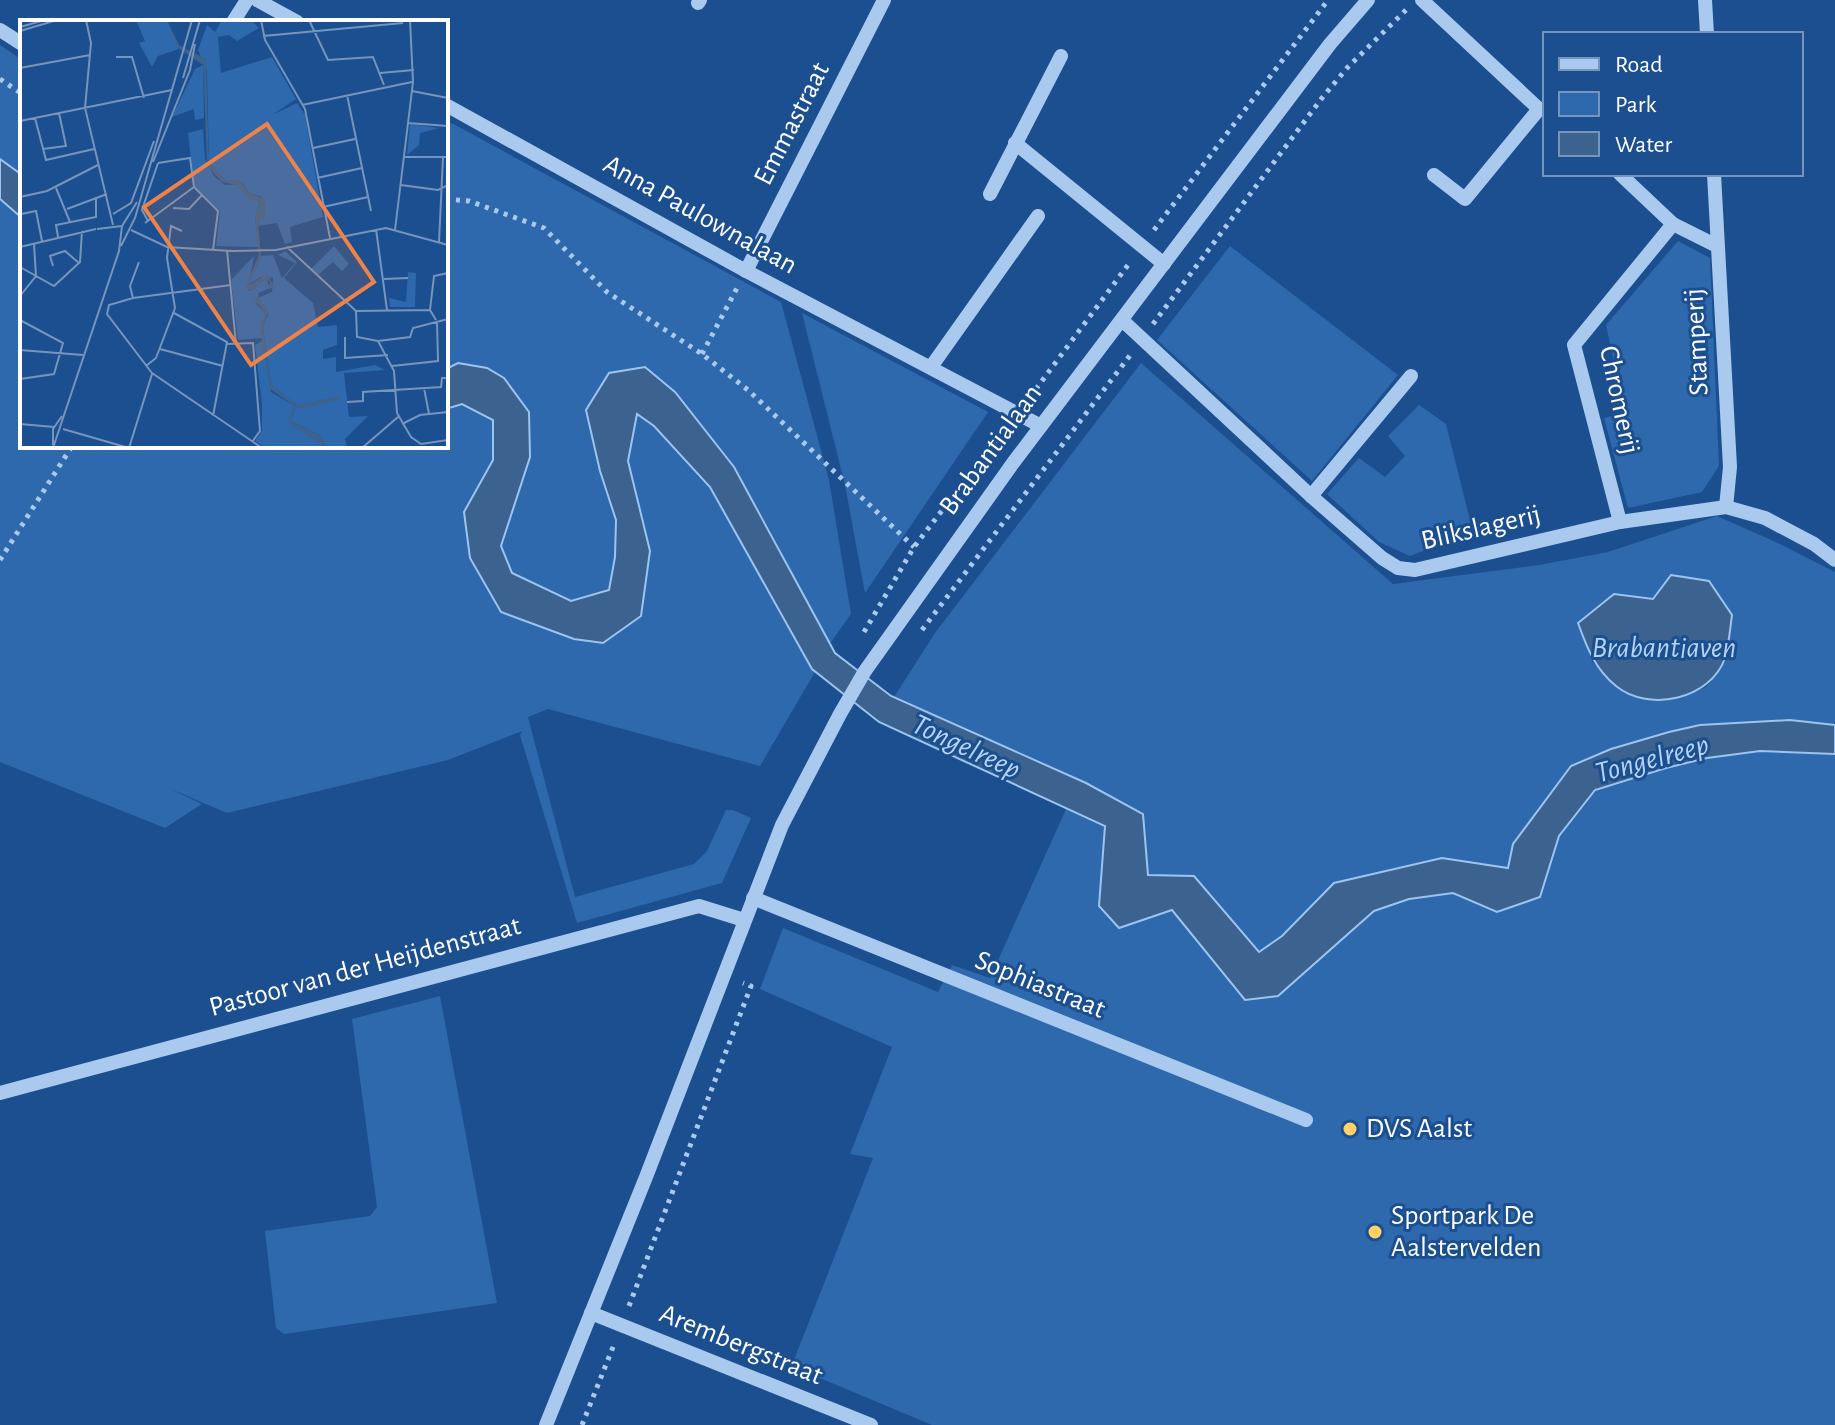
<svg xmlns="http://www.w3.org/2000/svg" width="1835" height="1425" font-family="'Alegreya Sans',sans-serif">
  <style>
    .green { fill: #2e69ad; fill-rule: evenodd }
    .water { fill: #3c6290; stroke: #9cc4f0; stroke-width: 2 }
    .lines { fill: none; stroke-linecap: round; stroke-linejoin: round }
    .path { stroke: #a9c9ee; stroke-width: 5; stroke-dasharray: 4 6; stroke-linecap: butt }
    .minor { stroke: #a9c9ee; stroke-width: 14 }
    .poi-dot { fill: #ffd166; stroke: #1b4f8f; stroke-width: 3 }
    .labels { text-anchor: middle; dominant-baseline: central; stroke-width: 6; stroke-linejoin: round; paint-order: stroke }
    .street-label { font-size: 28px; fill: #fff; stroke: #1b4f8f }
    .poi-label { font-size: 28px; fill: #fff; stroke: #1b4f8f; text-anchor: start }
    .water-label { font-size: 30px; font-style: italic; fill: #b5d3f5; stroke: #1b4f8f }
    .inset-river { fill: none; stroke: #3c6290; stroke-width: 4 }
    .inset-road { fill: none; stroke: #7695bc; stroke-width: 2 }
    .view { fill: #ee8249; fill-opacity: 0.15; stroke: #ee8249; stroke-width: 4 }
    .inset-edge { fill: none; stroke: #fff; stroke-width: 4 }
  </style>
  <rect width="100%" height="100%" fill="#1b4f8f"/>
  <g class="green">
    <path d="M0 45 22 60V175L0 159Z"/>
    <path d="M446 120 781 302 829 480 851 614 829 645C778 546 732 441 645 367L600 471 616 520 615 557 609 590 571 601 512 573 501 546 530 457 458 363 446 369Z"/>
    <path d="M0 199 22 218V446H446V409L462 404 493 419V460L464 512 470 558 574 639 650 551 628 461 636 413 654 426 710 487 815 672 760 766 548 709 528 717 575 897 694 864 707 851 726 810H733L751 818 722 883 577 923 520 735 522 731 448 760 227 813 166 787 202 804 165 828 0 762Z"/>
    <path d="M1678 241 1710 258 1719 466 1702 492 1628 508 1604 418 1625 413 1606 325Z"/>
    <path d="M1230 246 1398 375 1312 481 1157 340Z"/>
    <path d="M802 313 988 412 865 593 845 485Z"/>
    <path d="M1141 363 1393 584 1539 565 1608 552 1717 516 1782 545 1835 572V725L1764 721 1700 725 1669 732 1611 750 1571 766 1508 868 1442 858 1334 883 1282 936 1259 952 1194 876 1148 875 1086 783 894 697 935 633ZM1614 594 1653 599 1724 660C1719 667 1714 679 1707 686 1702 690 1691 692 1684 695 1644 710 1617 690 1592 661Z"/>
    <path d="M1419 405 1446 424 1473 532 1410 556 1379 542 1327 494 1359 458 1385 477 1405 456 1388 436Z"/>
    <path d="M1760 751 1835 754V1425H932L796 1368 794 1360 873 1158 850 1154 892 1047 760 989 783 928 938 992 952 965 990 978 1067 807 1105 826 1099 905 1172 909 1245 1000 1278 996 1374 911 1409 899 1453 893 1497 912 1540 897 1559 836 1595 790 1666 768 1707 758Z"/>
    <path d="M440 996 497 1303 284 1334 276 1328 265 1231 370 1216 377 1207 352 1019Z"/>
  </g>
  <g class="water">
    <path d="M0 159 22 175V218L0 199Z"/>
    <path d="M458 363 487 368 504 378 529 412 530 457 501 546 512 573 571 601 609 590 615 557 616 520 600 471 586 410 609 373 645 367 675 392 734 467 835 653 891 696 1086 783 1143 814 1148 875 1194 876 1259 952 1282 936 1334 883 1442 858 1508 868 1513 844 1571 766 1611 749 1669 732 1700 725 1790 720 1835 725V754L1760 751 1707 758 1666 768 1595 790 1559 836 1540 897 1497 912 1453 893 1409 899 1374 911 1278 996 1245 1000 1172 910 1119 928 1099 906 1105 826 879 722 812 669 710 487 654 426 637 414 628 461 650 551 641 616 603 643 574 639 501 612 470 558 464 512 493 460V420L462 404 446 409V369Z"/>
    <path d="M1671 575 1709 581 1732 615C1730 629 1729 644 1725 658 1711 699 1649 713 1616 686 1595 669 1587 648 1578 623L1614 594 1653 599Z"/>
  </g>
  <g class="lines">
    <g class="path">
      <path d="M0 79 22 94"/>
      <path d="M446 199 469 201 544 228 607 292 702 354 748 390 914 547"/>
      <path d="M1154 230 1328 0"/>
      <path d="M1153 324 1322 98 1347 68 1408 8"/>
      <path d="M702 354 737 288"/>
      <path d="M1030 397 1131 261"/>
      <path d="M0 560 72 446"/>
      <path d="M922 630 1131 354"/>
      <path d="M864 632 914 547 1006 427"/>
      <path d="M629 1306 751 986 743 983"/>
      <path d="M582 1425 615 1342"/>
    </g>
    <g class="minor">
      <path d="M257 0 297 22"/>
      <path d="M1422 0 1539 109 1465 199 1434 175"/>
      <path d="M1705 0 1707 34"/>
      <path d="M698 3 700 0"/>
      <path d="M233 22 247 0"/>
      <path d="M0 30 22 44"/>
      <path d="M446 105 746 271 1041 426"/>
      <path d="M1015 143 1164 264"/>
      <path d="M1620 174 1673 224 1717 246"/>
      <path d="M1714 174 1730 467 1726 507"/>
      <path d="M990 194 1061 56"/>
      <path d="M746 271 884 0"/>
      <path d="M1122 320 1311 496 1382 558 1398 568 1415 570 1620 522 1726 507 1765 518 1814 544 1835 560"/>
      <path d="M931 367 1038 216"/>
      <path d="M1311 496 1411 376"/>
      <path d="M1620 522 1574 345 1673 224"/>
      <path d="M753 898 1306 1120"/>
      <path d="M0 1093 699 906 744 920"/>
      <path d="M591 1313 871 1425"/>
      <path d="M546 1425 646 1177 782 825 840 714 865 671 1013 463 1330 44 1368 0"/>
    </g>
  </g>
  <g class="poi-dot">
    <circle cx="1350" cy="1129" r="8"/>
    <circle cx="1375" cy="1232" r="8"/>
  </g>
  <g class="labels">
    <g class="street-label">
      <text transform="translate(792 124) rotate(-63)">Emmastraat</text>
      <text transform="translate(700 215) rotate(29)">Anna Paulownalaan</text>
      <text transform="translate(1697 342) rotate(-93)">Stamperij</text>
      <text transform="translate(1619 400) rotate(78)">Chromerij</text>
      <text transform="translate(991 450) rotate(-54)">Brabantialaan</text>
      <text transform="translate(1481 528) rotate(-13)">Blikslagerij</text>
      <text transform="translate(365 967) rotate(-15)">Pastoor van der Heijdenstraat</text>
      <text transform="translate(1040 985) rotate(22)">Sophiastraat</text>
      <text transform="translate(741 1345) rotate(22)">Arembergstraat</text>
    </g>
    <g class="poi-label">
      <text x="1366" y="1129">DVS Aalst</text>
      <text x="1391" y="1216">Sportpark De<tspan x="1391" dy="32">Aalstervelden</tspan></text>
    </g>
    <g class="water-label">
      <text x="1664" y="648">Brabantiaven</text>
      <text transform="translate(966 747) rotate(25)">Tongelreep</text>
      <text transform="translate(1652 759) rotate(-15)">Tongelreep</text>
    </g>
  </g>
  <g transform="translate(20 20)">
    <rect width="428" height="428" fill="#1b4f8f"/>
    <path d="M116 0H147L159 29 138 36 132 47 119 23 125 21ZM202 0H231L239 8 217 21 209 15 198 17 201 53 252 37 276 79 252 95 277 83 285 95 303 197 270 207 272 222 265 224 257 203 238 206 242 177 229 173 222 163 206 161 189 143 187 51 178 30 187 5 195 12ZM183 45 184 98 175 100 174 89 152 97 175 49ZM390 104 419 108 400 113 399 125 387 135ZM183 109 185 139 194 156 205 165 218 164 229 178 240 181 235 199 239 227 196 226 200 191 175 167 170 132 168 113ZM314 226 329 244 322 251 313 242 298 255 291 249ZM265 231 277 242 264 258 293 283 298 307 317 305V325L303 330V339L316 337V352L355 345 365 350 324 353 329 397 348 396 325 419 327 428H306L301 416 271 401 276 384 251 365 243 308 248 294 238 278 252 272 253 258 241 257 229 264 241 236 253 235 262 258 275 243 258 235ZM234 236 228 271 246 258 250 268 239 273 236 284 245 292 242 318 218 320 211 260ZM388 252 396 253 395 287H370L369 278 386 282ZM243 320 251 372 273 385 272 405 299 419 303 428H245L235 421 242 411V384L235 325Z" fill="#2e69ad"/>
    <path d="M147 0 159 25 186 39 189 143 206 161 219 160 229 173 245 179V198L238 202 241 236 229 265 247 254 254 266 238 278 248 291 243 308 252 365 276 384 271 401 301 416 306 428 268 403 273 385 250 369 240 310 245 292 234 280 249 270 250 261 243 260 232 271 225 268 239 235 235 199 240 181 229 179 218 165 202 162 187 145 183 45 158 28Z" fill="#3c6290"/>
    <path class="inset-river" d="M276 387 319 378"/>
    <path class="inset-road" d="M66 0 71 23 65 88 93 205M241 0 245 20 285 89 310 218M289 0 308 40 353 37 364 65M290 0H365M427 0 428 40M0 7 25 0M0 11 37 0M243 16 383 3M96 37H112L124 78M0 48 70 35M360 53 394 50M163 58 180 0M392 71 428 78M327 75 351 191M282 85 392 62M15 98 26 140 74 129M0 101 152 70M388 103 428 106M293 128 335 119M23 129 46 126 39 93M384 137H428M133 142 170 50 175 24M138 143 170 138 174 167 198 191 193 230M297 158 342 148M381 165 418 170 428 165M36 168 50 202M0 177 27 171 78 145M303 187 348 177M153 188 169 189 182 175M47 189 87 174M1 194 16 191 22 221M93 194 111 183 134 121M128 201 122 190 138 143M125 203 174 167M77 209 102 206M356 209 367 290M111 210 147 227 212 231 256 230 366 208 428 225M375 210 393 62 390 0M38 217 36 205 76 197V178M419 222 423 137M101 226 115 198 172 0M0 227 76 209M267 227 336 291M207 230 216 324M33 246 30 236 45 231 59 243M0 247 34 266 60 242 62 211M364 259 388 258M211 265 113 278 89 285 87 294 132 353 242 428M0 276 16 256 14 224M113 278 110 266 119 242M336 291 337 317 358 321 390 317 393 308 428 299M336 291 410 290M154 293 207 322 193 396M0 300 43 323 34 354 0 359M416 300 410 290 414 256 428 253M325 317V338L368 335M358 321 374 351 377 393 391 417 401 424 428 420M207 324 233 323 240 411 232 422M140 329 203 346M0 330 63 335M126 346 136 338 155 288 147 238 151 206 162 211M372 346 418 341 417 302M404 368 409 394M327 382 343 381V372L421 367 422 358H428M0 404 34 407M382 404 400 395 428 392M43 409 109 428M33 425V409L42 396M33 428 99 231 102 206 117 182M109 428 132 354M342 428 378 397"/>
    <path class="view" d="M247 104 354 262 231 345 124 187Z"/>
    <rect width="428" height="428" class="inset-edge"/>
  </g>
  <rect x="1543" y="32" width="260" height="144" fill="#1b4f8f" stroke="#7695bc" stroke-width="2"/>
  <rect x="1559" y="58" width="40" height="12" fill="#a9c9ee" stroke="#7695bc" stroke-width="2"/>
  <text x="1615" y="72" font-size="24" fill="#ffffff">Road</text>
  <rect x="1559" y="92" width="40" height="24" fill="#2e69ad" stroke="#7695bc" stroke-width="2"/>
  <text x="1615" y="112" font-size="24" fill="#ffffff">Park</text>
  <rect x="1559" y="132" width="40" height="24" fill="#3c6290" stroke="#7695bc" stroke-width="2"/>
  <text x="1615" y="152" font-size="24" fill="#ffffff">Water</text>
</svg>
